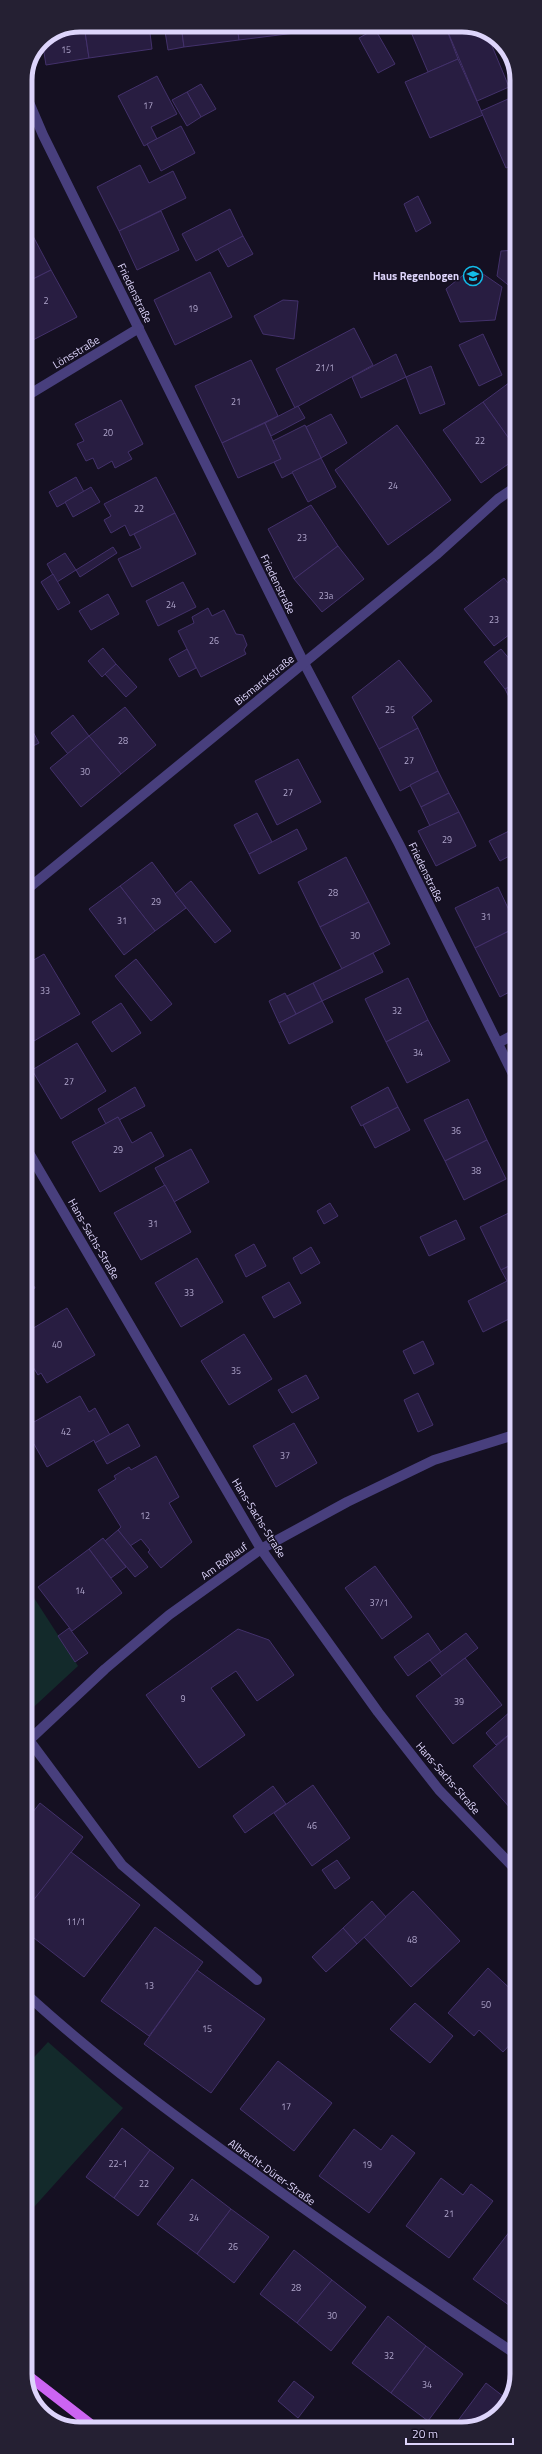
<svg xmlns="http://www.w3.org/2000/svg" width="542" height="2454" font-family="'Titillium Web',sans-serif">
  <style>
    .green { fill: #132a2b }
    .building { fill: #281d41; stroke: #43316b }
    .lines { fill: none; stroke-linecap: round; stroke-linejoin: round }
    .service { stroke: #483f7d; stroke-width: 10 }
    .minor { stroke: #483f7d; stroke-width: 10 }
    .primary { stroke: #cc64f2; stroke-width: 10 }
    .labels { text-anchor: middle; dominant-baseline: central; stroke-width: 3; stroke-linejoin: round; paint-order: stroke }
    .number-label { font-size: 9px; fill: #b0a6cc }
    .poi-label { font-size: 11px; font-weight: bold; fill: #ddd4fb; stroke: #151022; text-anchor: end }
    .street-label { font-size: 11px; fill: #ddd4fb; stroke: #151022 }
    .rim { fill: none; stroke: #ddd4fb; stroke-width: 5 }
  </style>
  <rect width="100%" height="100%" fill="#151022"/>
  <g class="green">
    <path d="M25 1584 78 1666 25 1715Z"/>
    <path d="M48 2042 123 2108 25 2217V2067Z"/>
  </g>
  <g class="building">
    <path d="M80 25H84L89 58 46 65 42 40Z"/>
    <path d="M84 25H149L152 49 89 58Z"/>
    <path d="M164 25H181L184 47 168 50Z"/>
    <path d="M181 25H237L239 40 184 47Z"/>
    <path d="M237 25H302L303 32 239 40Z"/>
    <path d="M302 25H349V26L303 32Z"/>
    <path d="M408 25H445L458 59 428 72Z"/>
    <path d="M445 25H469L487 34 509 87 477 101Z"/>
    <path d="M375 29 395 64 378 73 359 38Z"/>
    <path d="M458 59 483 115 430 138 405 82Z"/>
    <path d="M157 76 177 114 151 127 157 139 144 146 118 96Z"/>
    <path d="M201 84 216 109 201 117 187 92Z"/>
    <path d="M187 92 201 117 187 126 172 100Z"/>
    <path d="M517 95V163L506 168 481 111Z"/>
    <path d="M181 126 195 153 161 171 147 144Z"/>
    <path d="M140 165 149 183 173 171 186 198 119 231 97 187Z"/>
    <path d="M418 196 431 223 416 232 404 204Z"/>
    <path d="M230 209 243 236 196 261 182 234Z"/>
    <path d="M161 211 179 250 137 270 119 231Z"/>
    <path d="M25 221 51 270 25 283Z"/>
    <path d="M243 236 253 254 228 267 218 249Z"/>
    <path d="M517 250V292L497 276 501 251Z"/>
    <path d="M473 267 502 287 495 320 460 322 446 289Z"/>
    <path d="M51 270 77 317 33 340 25 326V283Z"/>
    <path d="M210 272 232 317 175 345 154 300Z"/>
    <path d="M283 300 298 301 294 339 263 334 254 316Z"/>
    <path d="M354 328 373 365 295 408 276 369Z"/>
    <path d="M483 334 502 375 479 386 459 345Z"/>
    <path d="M396 354 406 377 361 398 352 377Z"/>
    <path d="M251 360 278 416 222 443 195 386Z"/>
    <path d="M431 366 445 404 420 414 406 377Z"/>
    <path d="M517 377V450L483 402Z"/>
    <path d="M121 400 143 444 128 452 132 459 115 468 112 461 98 469 93 458 86 461 77 444 84 441 75 424Z"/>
    <path d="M483 402 517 450V458L481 483 443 430Z"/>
    <path d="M298 406 305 418 271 436 265 423Z"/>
    <path d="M331 414 347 443 321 458 306 427Z"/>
    <path d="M265 423 281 459 238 478 222 443Z"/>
    <path d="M305 425 321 458 282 478 274 462 281 459 273 441Z"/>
    <path d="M397 425 451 500 388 545 335 470Z"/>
    <path d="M321 458 336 487 308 502 292 472Z"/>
    <path d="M76 477 84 492 57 507 49 492Z"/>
    <path d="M156 477 175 513 130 536 125 525 111 533 104 520 111 516 104 504Z"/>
    <path d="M91 487 100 502 73 517 65 502Z"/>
    <path d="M311 505 338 546 294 579 268 529Z"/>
    <path d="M175 513 196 554 132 587 118 559 141 548 134 534Z"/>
    <path d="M338 546 364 579 322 612 294 579Z"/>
    <path d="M113 547 117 553 80 577 76 570Z"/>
    <path d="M65 553 76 570 57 582 47 564Z"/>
    <path d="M53 574 70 603 58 610 41 582Z"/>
    <path d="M504 578 517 594V629L494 646 464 609Z"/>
    <path d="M183 582 196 607 158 626 146 601Z"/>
    <path d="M108 594 119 614 91 630 79 611Z"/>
    <path d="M208 608 212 616 224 610 236 634 243 635 247 645 244 650 246 654 201 677 178 631 194 623 192 617Z"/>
    <path d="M103 648 116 664 102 677 88 661Z"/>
    <path d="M187 649 196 668 179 677 169 659Z"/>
    <path d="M501 649 517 668V683L505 689 484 662Z"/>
    <path d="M399 660 432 701 412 717 418 728 379 749 352 697Z"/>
    <path d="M116 664 137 687 126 697 105 674Z"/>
    <path d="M517 683V698L511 701 505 689Z"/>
    <path d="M125 707 156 745 121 774 89 736Z"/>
    <path d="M73 715 89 736 68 754 51 733Z"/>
    <path d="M25 717 39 743 25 750Z"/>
    <path d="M418 728 438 771 400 791 379 749Z"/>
    <path d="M89 736 121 774 81 807 50 768Z"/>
    <path d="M298 759 321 802 277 825 255 781Z"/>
    <path d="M438 771 449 793 421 807 410 785Z"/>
    <path d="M449 793 459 812 430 826 421 807Z"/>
    <path d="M459 812 476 846 436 866 418 831Z"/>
    <path d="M257 813 272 842 249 854 234 825Z"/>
    <path d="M517 827V852L500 861 489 841Z"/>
    <path d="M297 829 307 849 259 874 249 854Z"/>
    <path d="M346 857 369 902 320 927 298 882Z"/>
    <path d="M152 862 186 908 155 931 120 886Z"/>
    <path d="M191 881 231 931 215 943 175 894Z"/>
    <path d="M120 886 155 931 124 955 89 909Z"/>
    <path d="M498 887 517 927 475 948 455 908Z"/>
    <path d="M369 902 390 944 342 969 320 927Z"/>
    <path d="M517 927V988L500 997 475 948Z"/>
    <path d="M373 953 383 972 322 1001 313 983Z"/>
    <path d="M44 954 80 1014 34 1041 25 1026V965Z"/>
    <path d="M136 959 172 1004 151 1021 115 976Z"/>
    <path d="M408 978 428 1020 386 1042 365 999Z"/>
    <path d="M313 983 322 1001 296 1014 287 996Z"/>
    <path d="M285 993 296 1014 279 1023 269 1001Z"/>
    <path d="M322 1001 333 1022 289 1044 279 1023Z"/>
    <path d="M121 1003 141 1033 112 1052 92 1022Z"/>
    <path d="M428 1020 450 1061 407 1083 386 1042Z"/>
    <path d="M77 1043 106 1091 61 1119 32 1070Z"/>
    <path d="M135 1087 145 1106 119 1120 118 1117 106 1124 98 1109Z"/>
    <path d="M388 1087 398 1107 361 1126 351 1107Z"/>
    <path d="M468 1099 487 1140 445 1161 424 1120Z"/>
    <path d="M398 1107 410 1130 375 1148 363 1125Z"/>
    <path d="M118 1117 132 1143 151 1132 164 1156 100 1192 72 1142Z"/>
    <path d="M487 1140 506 1179 464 1200 445 1161Z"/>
    <path d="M191 1149 209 1182 174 1202 155 1168Z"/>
    <path d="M165 1185 191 1232 141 1260 114 1213Z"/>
    <path d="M330 1203 338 1216 324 1224 317 1211Z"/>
    <path d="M517 1209V1262L501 1270 480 1227Z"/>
    <path d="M456 1220 465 1239 429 1256 420 1237Z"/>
    <path d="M254 1244 266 1266 246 1277 235 1255Z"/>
    <path d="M311 1247 320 1263 301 1274 293 1258Z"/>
    <path d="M197 1258 223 1302 181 1327 155 1283Z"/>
    <path d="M517 1262V1315L483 1332 468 1301 507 1281 501 1270Z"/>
    <path d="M25 1271 35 1288 25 1294Z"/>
    <path d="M289 1282 301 1303 274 1318 262 1297Z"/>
    <path d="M67 1308 95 1355 47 1383 41 1373 38 1375 25 1354V1333Z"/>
    <path d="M244 1334 272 1379 229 1405 201 1361Z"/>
    <path d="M423 1341 434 1364 414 1374 403 1351Z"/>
    <path d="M306 1375 319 1398 292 1413 278 1390Z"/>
    <path d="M418 1393 433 1425 418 1432 404 1400Z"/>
    <path d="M80 1396 89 1412 95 1408 110 1435 95 1443 94 1440 47 1467 34 1444 27 1448 25 1444V1427Z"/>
    <path d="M294 1423 317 1463 276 1487 253 1446Z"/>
    <path d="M128 1424 140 1446 107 1464 95 1443Z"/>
    <path d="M156 1456 179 1497 169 1503 192 1542 161 1568 148 1552 150 1550 141 1539 130 1546 118 1530 121 1527 98 1490 116 1479 114 1476 129 1467 131 1470Z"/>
    <path d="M118 1530 148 1567 135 1577 105 1541Z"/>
    <path d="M103 1538 126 1567 111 1578 89 1549Z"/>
    <path d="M89 1549 122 1593 72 1631 38 1587Z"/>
    <path d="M375 1566 412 1617 382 1639 345 1588Z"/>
    <path d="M69 1628 88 1653 75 1662 58 1636Z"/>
    <path d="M238 1629 269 1640 294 1675 257 1701 236 1671 211 1688 245 1735 199 1768 146 1695Z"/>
    <path d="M428 1633 441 1652 408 1676 394 1657Z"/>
    <path d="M466 1633 478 1648 442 1676 430 1660Z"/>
    <path d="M465 1658 502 1705 453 1744 416 1696Z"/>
    <path d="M511 1711 517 1718V1728L496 1745 486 1733Z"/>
    <path d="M517 1728V1804L511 1809 473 1766Z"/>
    <path d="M313 1785 350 1838 312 1866 274 1813Z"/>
    <path d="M273 1786 286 1804 245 1833 233 1816Z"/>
    <path d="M40 1803 83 1837 28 1908 25 1906V1822Z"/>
    <path d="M71 1852 140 1905 84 1977 25 1931V1911Z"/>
    <path d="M337 1860 350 1878 335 1889 322 1870Z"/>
    <path d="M413 1891 460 1941 411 1987 364 1937Z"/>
    <path d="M372 1901 386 1917 357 1944 343 1928Z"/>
    <path d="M155 1927 203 1962 149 2036 101 2001Z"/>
    <path d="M343 1928 357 1944 326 1972 312 1957Z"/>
    <path d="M488 1968 517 1995V2037L503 2052 479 2030 474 2036 448 2013Z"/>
    <path d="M197 1970 265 2019 211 2093 144 2044Z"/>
    <path d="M415 2003 453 2036 430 2063 390 2029Z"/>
    <path d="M278 2061 332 2103 294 2151 240 2109Z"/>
    <path d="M122 2128 150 2150 114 2198 86 2177Z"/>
    <path d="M354 2129 381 2150 392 2135 415 2153 369 2213 319 2176Z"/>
    <path d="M150 2150 174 2168 138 2216 114 2198Z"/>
    <path d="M441 2178 463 2195 471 2184 493 2201 449 2258 406 2226Z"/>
    <path d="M192 2179 231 2209 197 2254 157 2224Z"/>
    <path d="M231 2209 269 2237 234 2283 197 2254Z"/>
    <path d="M517 2222V2311L473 2279Z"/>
    <path d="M294 2250 332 2280 297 2323 260 2294Z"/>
    <path d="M332 2280 366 2307 331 2351 297 2323Z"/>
    <path d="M388 2316 426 2346 391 2393 352 2363Z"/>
    <path d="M426 2346 463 2374 428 2421 391 2393Z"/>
    <path d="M294 2381 314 2397 298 2418 278 2401Z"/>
    <path d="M486 2383 508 2400 504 2410 470 2428H458L454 2426Z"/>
  </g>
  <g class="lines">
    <path class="service" d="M29 1740 122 1865 257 1980"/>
    <g class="minor">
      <path d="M25 93 43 135 304 663 399 844 517 1082"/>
      <path d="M25 397 139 328"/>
      <path d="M25 891 436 555 498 499 517 486"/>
      <path d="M498 1043 517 1033"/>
      <path d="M25 1146 261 1549 378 1712 439 1790 517 1871"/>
      <path d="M25 1744 105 1669 169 1615 261 1549 347 1502 434 1460 517 1434"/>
      <path d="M25 1993C97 2059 177 2118 257 2175 342 2237 429 2296 517 2355"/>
    </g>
    <path class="primary" d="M26 2374 97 2429"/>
  </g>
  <defs>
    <g id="school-ring" transform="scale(1)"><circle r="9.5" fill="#151022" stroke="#13bce9" stroke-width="1.5"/><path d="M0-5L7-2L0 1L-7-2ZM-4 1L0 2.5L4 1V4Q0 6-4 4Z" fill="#13bce9"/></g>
  </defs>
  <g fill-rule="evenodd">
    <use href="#school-ring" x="473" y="276"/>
  </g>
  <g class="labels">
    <g class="number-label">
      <text x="66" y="49">15</text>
      <text x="148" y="105">17</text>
      <text x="46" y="300">2</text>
      <text x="193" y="308">19</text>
      <text x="325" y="367">21/1</text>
      <text x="236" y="401">21</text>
      <text x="108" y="432">20</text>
      <text x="480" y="440">22</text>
      <text x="393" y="485">24</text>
      <text x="139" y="508">22</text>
      <text x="302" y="537">23</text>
      <text x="326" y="595">23a</text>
      <text x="171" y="604">24</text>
      <text x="494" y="619">23</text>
      <text x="214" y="640">26</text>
      <text x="390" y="709">25</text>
      <text x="123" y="740">28</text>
      <text x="409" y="760">27</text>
      <text x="85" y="771">30</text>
      <text x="288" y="792">27</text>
      <text x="447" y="839">29</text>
      <text x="333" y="892">28</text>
      <text x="156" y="901">29</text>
      <text x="486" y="916">31</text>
      <text x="122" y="920">31</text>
      <text x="355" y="935">30</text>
      <text x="45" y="990">33</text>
      <text x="397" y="1010">32</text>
      <text x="418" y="1052">34</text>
      <text x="69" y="1081">27</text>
      <text x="456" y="1130">36</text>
      <text x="118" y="1149">29</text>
      <text x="476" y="1170">38</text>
      <text x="153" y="1223">31</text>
      <text x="189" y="1292">33</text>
      <text x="57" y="1344">40</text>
      <text x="236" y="1370">35</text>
      <text x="66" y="1431">42</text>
      <text x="285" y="1455">37</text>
      <text x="145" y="1515">12</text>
      <text x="80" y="1590">14</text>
      <text x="379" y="1602">37/1</text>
      <text x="183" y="1698">9</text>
      <text x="459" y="1701">39</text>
      <text x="312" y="1825">46</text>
      <text x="76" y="1921">11/1</text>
      <text x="412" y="1939">48</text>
      <text x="149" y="1985">13</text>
      <text x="486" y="2004">50</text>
      <text x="207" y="2028">15</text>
      <text x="286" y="2106">17</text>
      <text x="118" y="2163">22-1</text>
      <text x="367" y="2164">19</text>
      <text x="144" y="2183">22</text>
      <text x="449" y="2213">21</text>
      <text x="194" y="2217">24</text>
      <text x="233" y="2246">26</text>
      <text x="296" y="2287">28</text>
      <text x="332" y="2315">30</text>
      <text x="389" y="2355">32</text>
      <text x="427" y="2384">34</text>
    </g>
    <g class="poi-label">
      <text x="459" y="276">Haus Regenbogen</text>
    </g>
    <g class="street-label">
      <text transform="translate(135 293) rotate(64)">Friedenstraße</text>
      <text transform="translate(76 352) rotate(-31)">Lönsstraße</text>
      <text transform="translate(278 584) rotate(64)">Friedenstraße</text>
      <text transform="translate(264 680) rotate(-39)">Bismarckstraße</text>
      <text transform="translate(426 872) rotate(64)">Friedenstraße</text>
      <text transform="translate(94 1239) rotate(60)">Hans-Sachs-Straße</text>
      <text transform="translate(259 1518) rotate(58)">Hans-Sachs-Straße</text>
      <text transform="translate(224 1561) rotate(-36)">Am Roßlauf</text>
      <text transform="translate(448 1778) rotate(49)">Hans-Sachs-Straße</text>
      <text transform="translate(272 2172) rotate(36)">Albrecht-Dürer-Straße</text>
    </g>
  </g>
  <path d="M0 0H542V2454H0ZM80 32H462A48 48 0 0 1 510 80V2374A48 48 0 0 1 462 2422H80A48 48 0 0 1 32 2374V80A48 48 0 0 1 80 32Z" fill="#252033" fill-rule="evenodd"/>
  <path class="rim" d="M80 32H462A48 48 0 0 1 510 80V2374A48 48 0 0 1 462 2422H80A48 48 0 0 1 32 2374V80A48 48 0 0 1 80 32Z"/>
  <path d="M406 2438v6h107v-6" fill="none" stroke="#ddd4fb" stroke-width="2"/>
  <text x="412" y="2438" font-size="12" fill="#ddd4fb" stroke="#151022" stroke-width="3" paint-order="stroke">20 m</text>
</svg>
